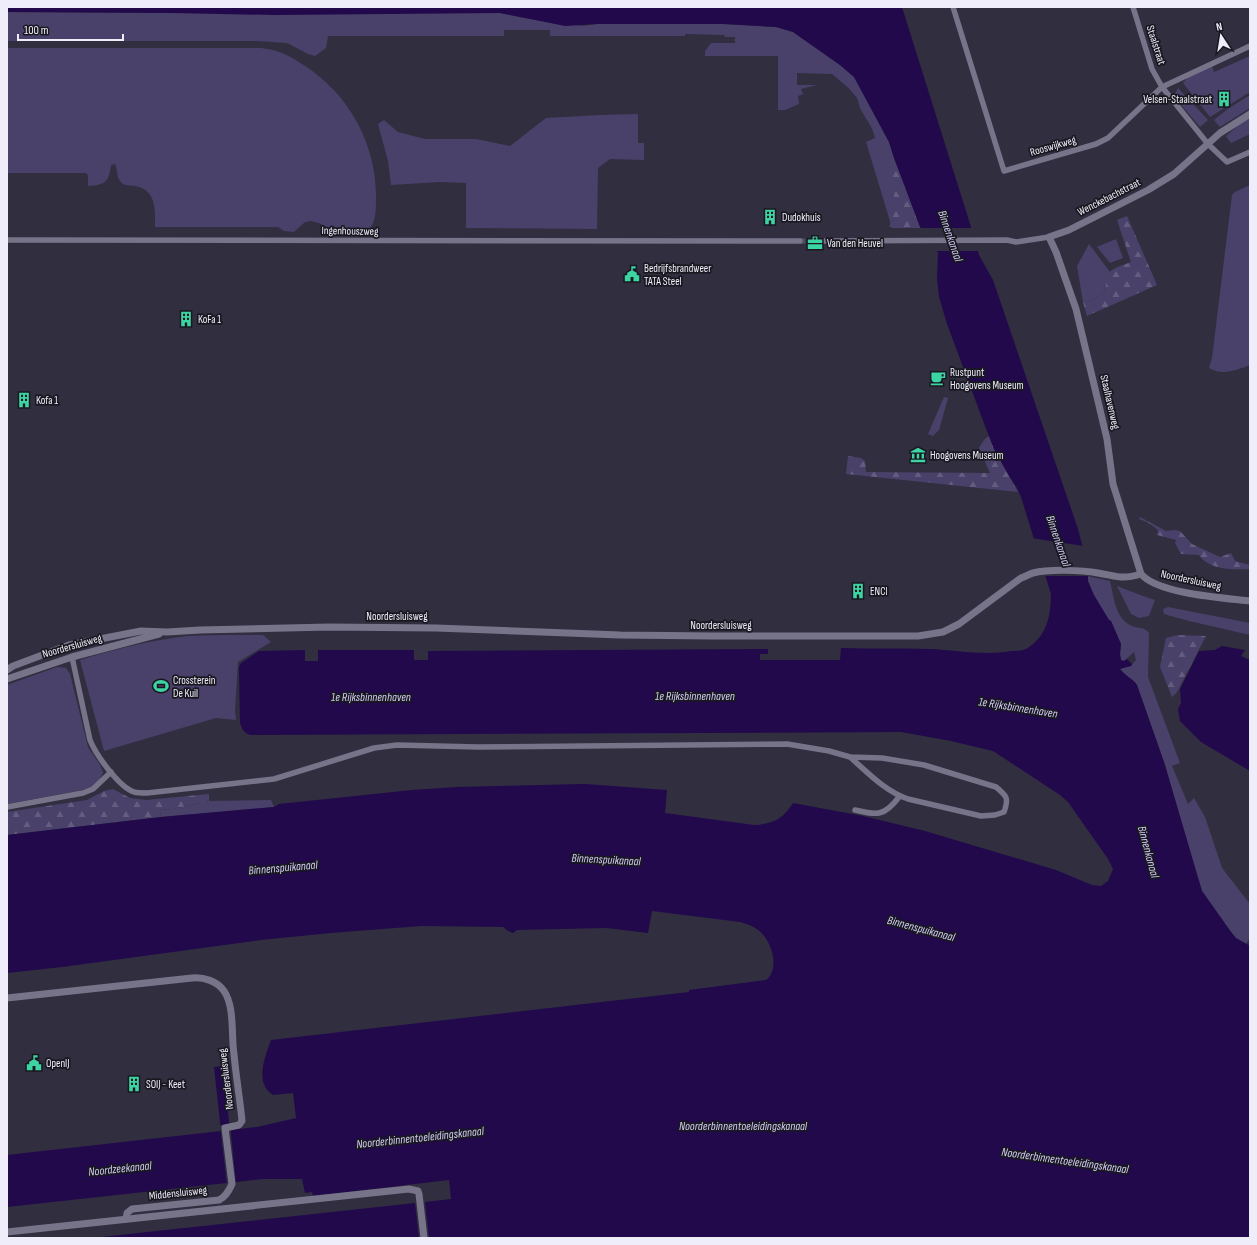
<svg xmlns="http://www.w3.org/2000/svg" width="1257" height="1245" font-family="'Sofia Sans Condensed',sans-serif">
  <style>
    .green { fill: #49416a }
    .forest { fill: url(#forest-firs) }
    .water { fill: #21094b }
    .pier { fill: #312e40 }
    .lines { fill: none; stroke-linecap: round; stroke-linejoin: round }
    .minor-tunnel { stroke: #4d4b5c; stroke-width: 5.5; stroke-dasharray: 5.5 3; stroke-linecap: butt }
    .minor { stroke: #777489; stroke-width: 5.5 }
    .tertiary { stroke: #777489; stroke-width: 7 }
    .labels { text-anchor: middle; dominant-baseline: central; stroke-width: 3.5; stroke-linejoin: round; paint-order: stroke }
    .street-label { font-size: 11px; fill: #eeedf9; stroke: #191820 }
    .poi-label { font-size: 11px; fill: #eeedf9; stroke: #191820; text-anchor: start }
    .water-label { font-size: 12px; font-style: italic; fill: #d3cef6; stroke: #191820 }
  </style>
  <defs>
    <pattern id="forest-firs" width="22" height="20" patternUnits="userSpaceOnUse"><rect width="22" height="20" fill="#49416a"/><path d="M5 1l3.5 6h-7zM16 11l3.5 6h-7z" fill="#645d80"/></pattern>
  </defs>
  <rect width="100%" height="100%" fill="#312e40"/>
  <g class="green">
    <path d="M7 12 190 13H500L524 18 583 26 597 24H723L776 27 793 32 840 65 854 77 889 142 894 158 921 228H892L866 142 875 138C872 125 867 121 861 110 859 107 859 102 857 98 851 89 840 81 832 74L797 73V85H817L801 89 803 94 798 96 799 104 785 110H778V56H705V51L711 43H735V37H725L724 35 685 34V36H550V30H504V36H328L326 48 315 56 308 54 287 43 257 41H7Z"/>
    <path d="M7 48H261C277 49 292 57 305 66 350 95 377 146 376 199 376 211 376 225 366 232L332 230 319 223 311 221 305 222 294 232 284 231 278 227H155C155 210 157 190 135 186 130 185 125 187 121 182 116 177 118 170 115 164L111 165C109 182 105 185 88 186V175L86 173H7Z"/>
    <path d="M1250 56V92L1210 117 1183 83 1188 77 1212 66 1214 72Z"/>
    <path d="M1178 88 1208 120 1200 127 1176 99 1175 94Z"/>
    <path d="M1250 95V108L1220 127 1214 120 1229 108Z"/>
    <path d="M638 114V143H644V160L610 159 598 168 597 229 466 228V183L440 182 391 185 388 161 378 124 384 120 398 132 425 139H476L510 146 546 118 600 115Z"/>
    <path d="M1250 118V134L1231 143 1226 136 1241 123Z"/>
    <path d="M1250 185V365C1237 370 1222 376 1209 368L1212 358 1232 195 1235 192Z"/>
    <path d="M1116 239 1123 258 1110 263 1097 247Z"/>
    <path d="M1089 244 1110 272C1105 277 1107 281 1106 287 1105 296 1091 301 1083 302L1077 266Z"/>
    <path d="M944 397 948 398 939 430 933 436 928 434Z"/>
    <path d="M1087 576 1110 581C1114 597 1115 619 1132 626 1140 629 1143 626 1149 633L1148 677 1180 763 1172 766 1188 804 1194 798 1205 817 1222 868 1250 904V938L1246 944 1236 938 1231 932 1202 891 1176 811 1165 765 1137 685C1132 678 1125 676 1120 668L1131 666 1136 660 1134 652 1124 661 1121 660 1120 654 1121 644 1111 621 1109 620C1101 607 1089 592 1087 576Z"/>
    <path d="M1117 586 1143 596 1155 600 1149 616 1139 618 1131 614Z"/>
    <path d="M1168 607 1250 623V635L1189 621 1164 614 1163 609Z"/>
    <path d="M241 635H263L271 642 238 662 235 710 236 720 216 718 104 751 80 660C115 649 151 640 188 636 206 635 223 635 241 635Z"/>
    <path d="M57 667 66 668 70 674 88 747 100 765 103 773 99 781 92 787 78 791 7 804V685Z"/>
    <path d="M271 800 274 807 161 817 160 810 173 809 209 801Z"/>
  </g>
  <g class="forest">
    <path d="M898 169 920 227H889L897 205 886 172Z"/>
    <path d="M1127 216 1157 285 1087 316 1083 302C1091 301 1105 296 1106 287 1106 282 1105 278 1108 274 1113 267 1124 265 1131 262L1117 220Z"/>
    <path d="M989 436 994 449 1018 492 846 474 848 456 861 458 865 461 866 472 990 473 979 448 984 440Z"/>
    <path d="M1140 517 1166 531 1174 530 1180 531 1192 544 1220 557 1231 553 1235 561 1250 565V569C1233 570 1209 570 1199 555L1181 554 1175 543 1176 540 1157 535 1158 530 1149 523 1139 519Z"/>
    <path d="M1177 635 1206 636 1177 692 1172 697 1160 667 1166 638Z"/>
    <path d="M113 789 130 798 146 800 209 794V801L173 809 160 810 161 817 7 835V812L87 800 104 791Z"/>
  </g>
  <g class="water">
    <path d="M7 7H902L971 227 979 255 993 280 1078 529 1088 568V581L1094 595 1109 620 1111 621 1121 644 1120 654 1121 660 1124 661 1127 659 1132 664 1131 666 1120 669C1125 676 1132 678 1137 685L1165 765 1202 891 1231 932 1236 938 1250 946V1238H429L425 1202 451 1199 449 1180 313 1196 312 1192 305 1193 302 1179H263L7 1207V1155L221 1131 214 1067 223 1066 230 1130 257 1127 296 1118 293 1093 273 1095C254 1083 265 1057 271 1040L689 992V990L766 980C781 968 771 939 758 930 753 926 747 924 740 922L652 911 648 933 607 928 517 930 513 933 508 931 503 927 421 926 331 933 261 940 62 967 7 973V835L161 817 274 807 279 804 412 790 456 787 585 784 667 790 665 813 754 825C773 824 783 819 793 803L863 816 925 831 1056 870 1092 885 1101 886 1108 881 1113 869 1108 859 1068 802 1060 795 993 751 951 741 901 732 250 735C243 732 242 729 240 723L239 667 241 663 259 651 305 650V661H318V650H414V660H428V651L768 649V654H760V660H840L841 648C870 649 900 648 929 649 957 650 983 656 1011 651 1016 651 1022 651 1026 649 1047 637 1051 615 1051 594L1021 497 1017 488 1009 476 994 449 985 426 947 324 939 297 937 279 938 253 920 227 894 158 889 142 854 77 840 65 793 32 776 27 723 24H597L565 26 500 13 275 15 171 13 7 12Z"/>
    <path d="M1222 646 1245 650 1241 656 1250 660V771L1201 742 1180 721 1178 709 1181 703 1180 689 1199 651 1215 650Z"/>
    <path d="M415 1203 419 1238H92Z"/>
  </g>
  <g class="pier">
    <path d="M918 228H974L980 251H934Z"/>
    <path d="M1031 538 1084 546 1090 568 1089 576H1043Z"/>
    <path d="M230 1124 236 1184 227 1185 220 1125Z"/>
  </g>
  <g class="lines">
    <path class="minor-tunnel" d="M800 241H816"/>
    <g class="minor">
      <path d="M953 7 1004 171 1096 144 1108 138 1162 87 1250 46"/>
      <path d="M1133 7 1152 69 1162 87 1208 144 1227 162 1250 152"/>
      <path d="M7 240 800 241"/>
      <path d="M816 241 1007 240 1016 242 1049 237"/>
      <path d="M72 657 90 740C96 755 119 787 134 792 138 793 143 793 147 793L274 779 374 748 397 745 478 747 787 744 829 751 850 757 882 758 924 765 996 787C1007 796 1009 798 1004 812L995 815 981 816 908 799C886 792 867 772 850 757"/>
      <path d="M7 807 83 793 93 789 111 772"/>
      <path d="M855 810C877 815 884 817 899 797"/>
    </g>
    <g class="tertiary">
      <path d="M1250 114 1220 133 1174 174 1148 190 1069 230 1049 237 1056 252 1076 309 1107 439 1113 484 1141 574C1158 594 1224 598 1250 601"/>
      <path d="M7 670 13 666 69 645 141 631 167 632 200 630 329 627 436 628 620 635 713 636H918L943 632 959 624 1021 578C1025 577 1029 574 1033 573 1048 569 1082 570 1098 573 1117 576 1121 580 1141 574"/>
      <path d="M7 679 72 657 159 634"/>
      <path d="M7 998 192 978C204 977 217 981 224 991 235 1007 231 1036 234 1054 236 1077 240 1099 242 1121L239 1125 225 1128 232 1184C229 1191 225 1197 219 1200L132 1209 127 1213 126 1219"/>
      <path d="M7 1232 409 1189 418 1191 419 1194 424 1238"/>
    </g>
  </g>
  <defs>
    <g id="building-bare" transform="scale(1.2)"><path d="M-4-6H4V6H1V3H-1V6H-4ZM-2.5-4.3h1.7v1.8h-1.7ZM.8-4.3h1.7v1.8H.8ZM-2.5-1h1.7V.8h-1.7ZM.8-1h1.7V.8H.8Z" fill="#3dd4a3" stroke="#191820" stroke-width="2.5" paint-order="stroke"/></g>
    <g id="office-bare" transform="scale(1.2)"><path d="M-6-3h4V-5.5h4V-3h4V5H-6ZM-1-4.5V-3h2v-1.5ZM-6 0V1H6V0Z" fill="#3dd4a3" stroke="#191820" stroke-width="2.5" paint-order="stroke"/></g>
    <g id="civic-bare" transform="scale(1.2)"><path d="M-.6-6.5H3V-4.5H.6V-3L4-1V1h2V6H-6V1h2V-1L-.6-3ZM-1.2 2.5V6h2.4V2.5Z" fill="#3dd4a3" stroke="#191820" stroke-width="2.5" paint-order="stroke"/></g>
    <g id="cafe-bare" transform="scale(1.2)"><path d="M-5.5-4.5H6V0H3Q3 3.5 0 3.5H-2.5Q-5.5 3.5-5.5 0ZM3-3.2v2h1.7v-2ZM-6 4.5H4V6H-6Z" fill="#3dd4a3" stroke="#191820" stroke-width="2.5" paint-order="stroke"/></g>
    <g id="museum-bare" transform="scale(1.2)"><path d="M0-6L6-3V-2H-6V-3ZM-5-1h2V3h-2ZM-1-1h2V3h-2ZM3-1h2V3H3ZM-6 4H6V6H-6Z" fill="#3dd4a3" stroke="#191820" stroke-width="2.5" paint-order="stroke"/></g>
    <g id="stadium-bare" transform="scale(1.2)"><path d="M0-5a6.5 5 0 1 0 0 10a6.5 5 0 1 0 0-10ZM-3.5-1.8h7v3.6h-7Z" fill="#3dd4a3" stroke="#191820" stroke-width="2.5" paint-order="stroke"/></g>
  </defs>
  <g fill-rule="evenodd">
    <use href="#building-bare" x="1224" y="99"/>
    <use href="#building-bare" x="770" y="217"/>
    <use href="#office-bare" x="815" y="243"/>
    <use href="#civic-bare" x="632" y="274"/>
    <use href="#building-bare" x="186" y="319"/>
    <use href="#cafe-bare" x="938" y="378"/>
    <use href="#building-bare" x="24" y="400"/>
    <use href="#museum-bare" x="918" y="455"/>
    <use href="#building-bare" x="858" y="591"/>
    <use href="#stadium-bare" x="161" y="686"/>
    <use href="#civic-bare" x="34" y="1063"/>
    <use href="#building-bare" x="134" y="1084"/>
  </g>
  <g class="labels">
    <g class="street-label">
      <text transform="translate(1156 45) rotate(72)">Staalstraat</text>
      <text transform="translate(1053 146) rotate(-16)">Rooswijkweg</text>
      <text transform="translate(1109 197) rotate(-27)">Wenckebachstraat</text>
      <text transform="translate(350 231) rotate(1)">Ingenhouszweg</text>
      <text transform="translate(1110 402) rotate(77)">Staalhavenweg</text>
      <text transform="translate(1191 580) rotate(12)">Noordersluisweg</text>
      <text x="397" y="616">Noordersluisweg</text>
      <text x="721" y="625">Noordersluisweg</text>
      <text transform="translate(72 646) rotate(-16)">Noordersluisweg</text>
      <text transform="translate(226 1079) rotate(-97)">Noordersluisweg</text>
      <text transform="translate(178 1193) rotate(-6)">Middensluisweg</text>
    </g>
    <g class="poi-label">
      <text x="1212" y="99" text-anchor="end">Velsen-Staalstraat</text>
      <text x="782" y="217">Dudokhuis</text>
      <text x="827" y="243">Van den Heuvel</text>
      <text x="644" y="268">Bedrijfsbrandweer<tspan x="644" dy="13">TATA Steel</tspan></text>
      <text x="198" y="319">KoFa 1</text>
      <text x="950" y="372">Rustpunt<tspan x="950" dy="13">Hoogovens Museum</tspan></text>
      <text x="36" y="400">Kofa 1</text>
      <text x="930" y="455">Hoogovens Museum</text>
      <text x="870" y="591">ENCI</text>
      <text x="173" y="680">Crossterein<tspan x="173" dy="13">De Kuil</tspan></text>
      <text x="46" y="1063">OpenIJ</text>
      <text x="146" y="1084">SOIJ - Keet</text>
    </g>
    <g class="water-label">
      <text transform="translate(950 236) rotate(71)">Binnenkanaal</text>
      <text transform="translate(1058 541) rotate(71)">Binnenkanaal</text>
      <text x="695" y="696">1e Rijksbinnenhaven</text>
      <text x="371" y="697">1e Rijksbinnenhaven</text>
      <text transform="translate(1018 708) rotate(9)">1e Rijksbinnenhaven</text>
      <text transform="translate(1148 852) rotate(75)">Binnenkanaal</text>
      <text transform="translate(606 860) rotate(3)">Binnenspuikanaal</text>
      <text transform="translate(283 868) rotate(-5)">Binnenspuikanaal</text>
      <text transform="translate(921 929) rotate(15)">Binnenspuikanaal</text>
      <text x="743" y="1126">Noorderbinnentoeleidingskanaal</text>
      <text transform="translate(420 1138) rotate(-6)">Noorderbinnentoeleidingskanaal</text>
      <text transform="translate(1065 1161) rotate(8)">Noorderbinnentoeleidingskanaal</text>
      <text transform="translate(120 1169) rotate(-6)">Noordzeekanaal</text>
    </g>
  </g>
  <rect width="1257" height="1245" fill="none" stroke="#eeedf9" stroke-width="16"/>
  <g transform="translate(1221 36) rotate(348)" stroke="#191820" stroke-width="3" paint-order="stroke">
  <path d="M0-3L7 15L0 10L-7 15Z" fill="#eeedf9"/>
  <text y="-6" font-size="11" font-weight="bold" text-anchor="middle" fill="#eeedf9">N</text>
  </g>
  <path d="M18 34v6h105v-6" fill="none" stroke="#eeedf9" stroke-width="2"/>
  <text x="24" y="34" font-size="12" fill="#eeedf9" stroke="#191820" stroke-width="3" paint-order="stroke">100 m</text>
</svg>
